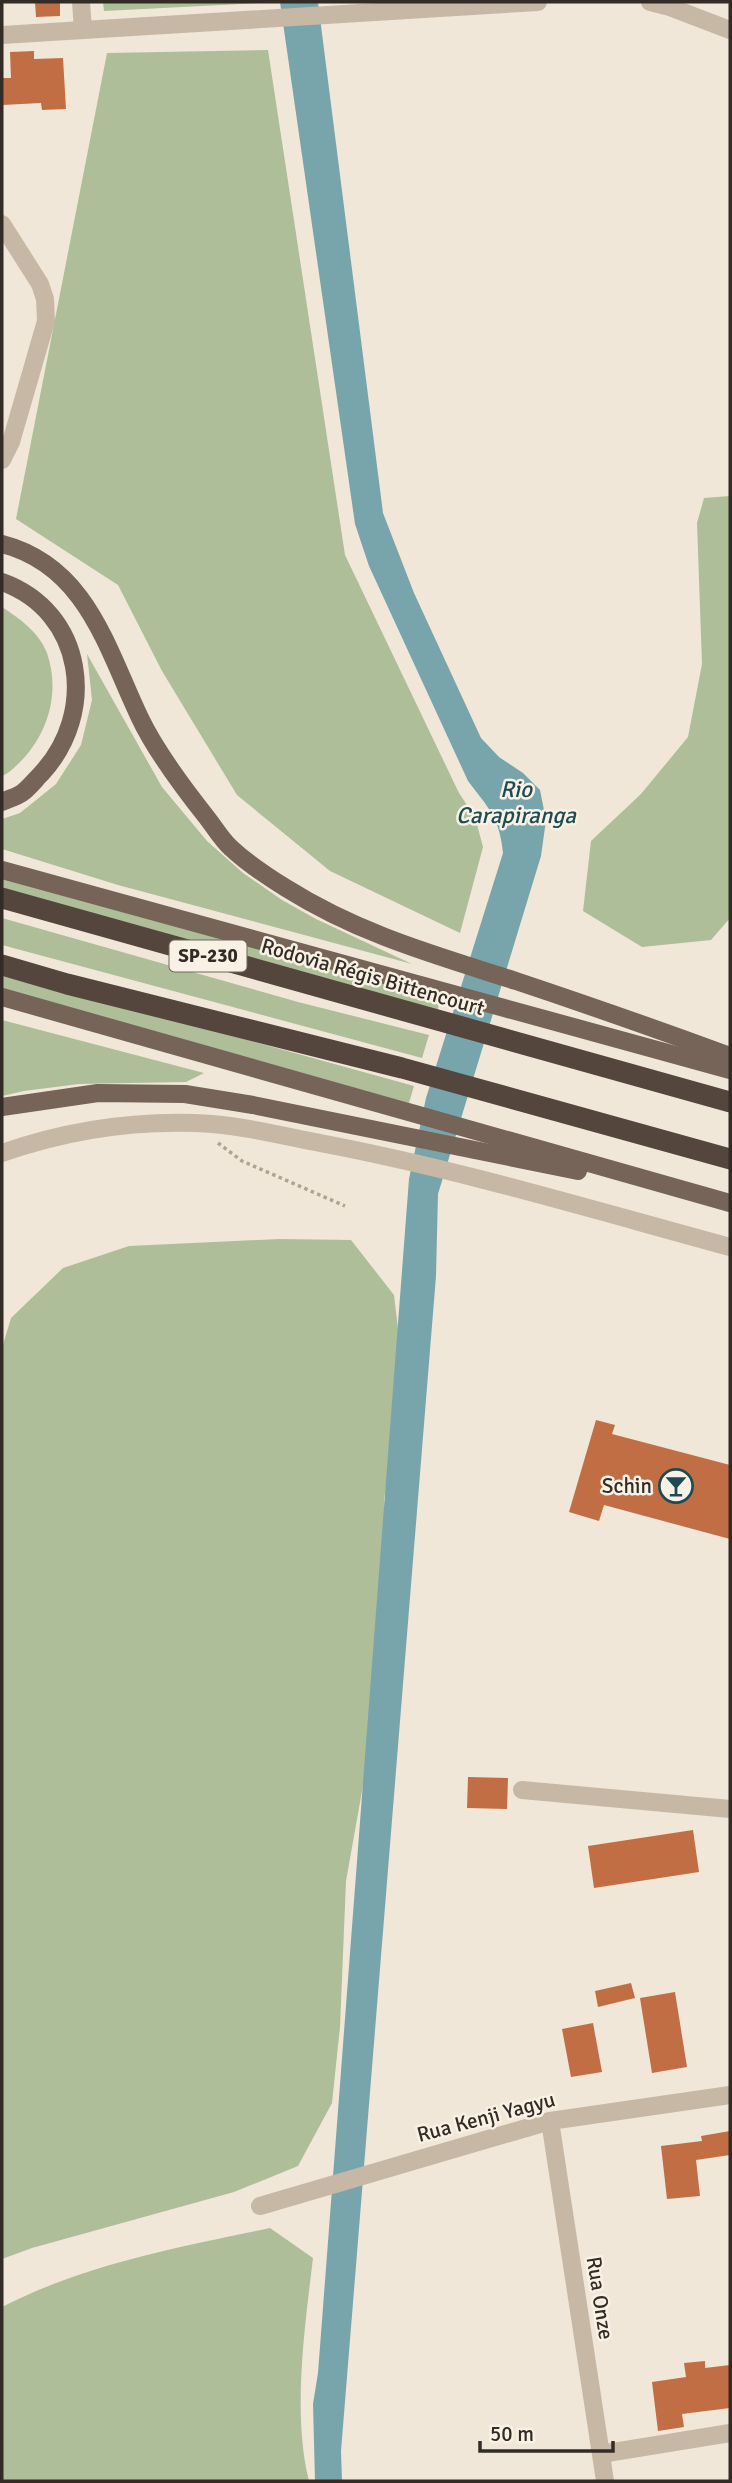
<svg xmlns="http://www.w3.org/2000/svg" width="732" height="2483" font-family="Signika,sans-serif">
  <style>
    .green { fill: #aebe99 }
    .water { fill: #78a5ac }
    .building { fill: #c26e44 }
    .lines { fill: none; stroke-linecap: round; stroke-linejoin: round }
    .path { stroke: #b3a28f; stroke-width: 3.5; stroke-dasharray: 3.5 3.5; stroke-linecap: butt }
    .minor { stroke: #c7b8a5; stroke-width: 18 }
    .major { stroke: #756457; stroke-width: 18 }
    .highway { stroke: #54463d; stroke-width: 21 }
    .labels { text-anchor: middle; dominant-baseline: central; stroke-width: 5; stroke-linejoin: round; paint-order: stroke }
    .shield { fill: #f8f1e4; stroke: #6e665f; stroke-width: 2 }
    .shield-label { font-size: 19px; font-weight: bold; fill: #332b26 }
    .street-label { font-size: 21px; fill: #332b26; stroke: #f8f1e4 }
    .poi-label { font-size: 21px; fill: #332b26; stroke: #f8f1e4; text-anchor: end }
    .water-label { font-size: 23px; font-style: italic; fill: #1d4b53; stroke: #f8f1e4 }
  </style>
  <rect width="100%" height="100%" fill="#f0e7d8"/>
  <g class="green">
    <path d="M103 2H258L259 3 104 11Z"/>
    <path d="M268 50 345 555 459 793 475 817 483 847 460 933 330 871 237 795 162 671 118 585 16 519 107 53Z"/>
    <path d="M730 496V918L711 940 642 947 583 911 591 841 641 794 688 737 702 664 697 523 704 498Z"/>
    <path d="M2 607C20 619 39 632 47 653 60 691 49 731 23 759 16 766 11 772 2 776Z"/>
    <path d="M87 654 162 787 207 841 243 873 282 900 316 919 412 964 118 885 2 849V819L20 813 56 784 81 745 92 700Z"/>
    <path d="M2 878 441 998 437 1012 2 891Z"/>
    <path d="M2 918 298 1002 429 1035 422 1058 2 945Z"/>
    <path d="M2 972 414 1086 409 1103 2 989Z"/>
    <path d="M2 1020 204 1073 186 1082 79 1084 24 1091 2 1096Z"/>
    <path d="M279 1239 351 1240 394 1295 402 1363 395 1430 384 1499 386 1570 364 1780 346 1881 340 2027 332 2103 298 2166 234 2192 32 2248 2 2259V1348L11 1318 63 1268 129 1246Z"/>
    <path d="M270 2228 313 2258C305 2326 292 2414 309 2481H2V2307C86 2264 178 2247 270 2228Z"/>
  </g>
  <path class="water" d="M280 2H318L383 513 414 593 481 738 499 757 523 773 540 790 546 820 541 856 438 1194 436 1276 341 2451 342 2481H315L313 2404 318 2373 409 1179 426 1098 503 853C500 819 488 807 468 781L369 566 355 524Z"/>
  <g class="building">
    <path d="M35 2H60V16L36 17Z"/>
    <path d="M34 51V59L63 58 66 109 42 110 41 103 2 105V78H11L10 52Z"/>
    <path d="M596 1420 615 1425 612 1434 730 1465V1539L604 1505 599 1521 569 1512Z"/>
    <path d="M468 1777 508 1778 507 1809 467 1808Z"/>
    <path d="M693 1830 699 1872 594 1888 588 1846Z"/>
    <path d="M631 1983 635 1998 598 2007 595 1991Z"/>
    <path d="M675 1992 687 2067 652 2073 640 1998Z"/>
    <path d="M593 2023 602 2072 571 2077 562 2029Z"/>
    <path d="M730 2131V2155L696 2160 700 2196 667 2199 661 2146 702 2141 701 2136Z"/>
    <path d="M705 2361V2368L730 2365V2408L682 2414 684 2427 658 2431 652 2382 686 2377 684 2363Z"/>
  </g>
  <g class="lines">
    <path class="path" d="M218 1143 242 1161 345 1206"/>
    <g class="minor">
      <path d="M81 2 83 30"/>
      <path d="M650 2 670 7 730 30"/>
      <path d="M2 35 538 2"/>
      <path d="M2 224 40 284 45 299 46 321 11 442 2 460"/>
      <path d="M2 1153C65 1131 127 1121 194 1123 236 1124 279 1135 320 1143 458 1169 594 1210 730 1247"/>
      <path d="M522 1790 730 1809"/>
      <path d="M550 2121 605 2481"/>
      <path d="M260 2206 550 2121 730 2095"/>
      <path d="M601 2454 730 2433"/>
    </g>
    <g class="major">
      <path d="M2 544C87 566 107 649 140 718 156 752 185 790 208 819 215 828 222 840 231 848 247 863 268 877 286 888 359 934 435 955 516 981 588 1005 659 1030 730 1056"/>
      <path d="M2 582C85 612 98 713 41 774 35 780 29 788 22 793 16 797 8 799 2 802"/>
      <path d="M2 870 730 1070"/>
      <path d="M2 997 730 1203"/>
      <path d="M2 1107 98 1093 185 1094 253 1105 578 1171"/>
    </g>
    <g class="highway">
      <path d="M2 898 730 1102"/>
      <path d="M2 965 67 984 402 1068 730 1159"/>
    </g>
  </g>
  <defs>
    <g id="bar-ring" transform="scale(1.75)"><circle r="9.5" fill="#f8f1e4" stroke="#1d4b53" stroke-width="1.5"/><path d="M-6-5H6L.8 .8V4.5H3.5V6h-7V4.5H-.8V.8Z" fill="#1d4b53"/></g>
  </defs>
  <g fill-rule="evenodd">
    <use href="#bar-ring" x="676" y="1486"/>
  </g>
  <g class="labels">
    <rect class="shield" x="169.5" y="940.5" width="77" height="31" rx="5"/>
    <g class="shield-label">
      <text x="208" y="956">SP-230</text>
    </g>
    <g class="street-label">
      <text transform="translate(373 977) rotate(16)">Rodovia Régis Bittencourt</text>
      <text transform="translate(486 2117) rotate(-15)">Rua Kenji Yagyu</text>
      <text transform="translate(600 2298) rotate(81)">Rua Onze</text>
    </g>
    <g class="poi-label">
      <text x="652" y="1486">Schin</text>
    </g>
    <g class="water-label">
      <text x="516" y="789">Rio<tspan x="516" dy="26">Carapiranga</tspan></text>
    </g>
  </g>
  <rect width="732" height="2483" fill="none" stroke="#332b26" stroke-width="7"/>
  <path d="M480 2441v10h133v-10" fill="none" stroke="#332b26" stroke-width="3.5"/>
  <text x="490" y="2441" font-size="21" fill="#332b26" stroke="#f8f1e4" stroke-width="5" paint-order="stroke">50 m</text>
</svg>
